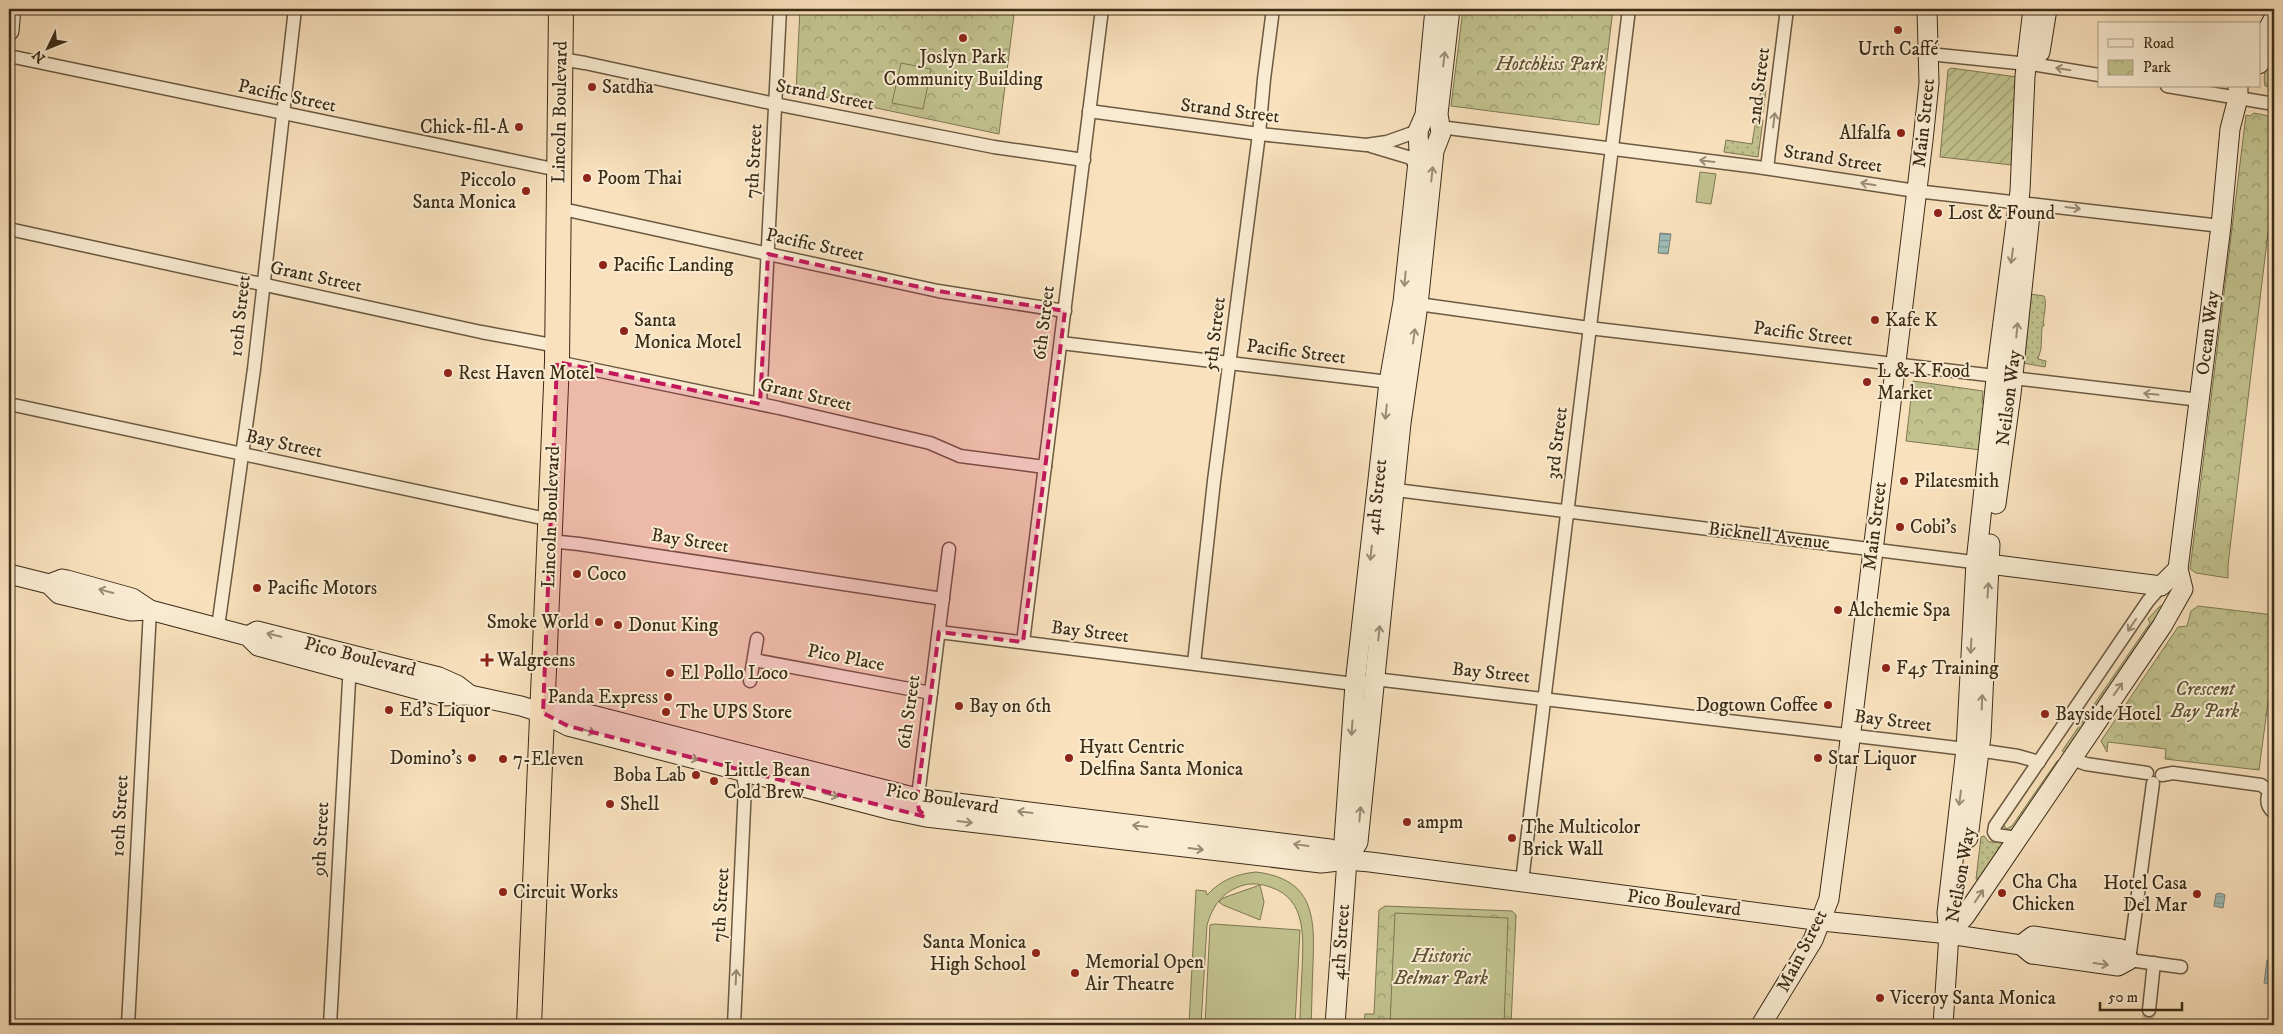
<svg xmlns="http://www.w3.org/2000/svg" width="2283" height="1034" font-family="'IM FELL DW Pica',serif">
  <style>
    .grass { fill: url(#grass-dots); stroke: #7e7752 }
    .park { fill: url(#park-crowns); stroke: #7e7752 }
    .garden { fill: url(#garden-furrows); stroke: #7e7752 }
    .pitch { fill: #c1c28e; stroke: #7e7752 }
    .water { fill: url(#water-rules); stroke: #778278 }
    .lines { fill: none; stroke-linecap: round; stroke-linejoin: round }
    .street-tunnel { stroke: #d2bd9b; stroke-width: 12; stroke-dasharray: 12 6; stroke-linecap: butt }
    .street-casing { stroke: #6b5940; stroke-width: 15 }
    .secondary-casing { stroke: #3c2c17; stroke-width: 21 }
    .highway-casing { stroke: #3c2c17; stroke-width: 26 }
    .street { stroke: #faecd3; stroke-width: 12 }
    .secondary { stroke: #faecd3; stroke-width: 19 }
    .highway { stroke: #f8e1bc; stroke-width: 24 }
    .oneway { stroke: #9b8c75 }
    .marked { fill: #c2185b; fill-opacity: 0.2; stroke: #c2185b; stroke-width: 4; stroke-dasharray: 10 6; stroke-linejoin: round }
    .poi-dot { fill: #8f2418; stroke: #faecd3; stroke-width: 2 }
    .labels { text-anchor: middle; dominant-baseline: central; stroke-width: 4; stroke-linejoin: round; paint-order: stroke }
    .poi-label { font-size: 19px; fill: #3c2c17; stroke: #faecd3; text-anchor: start }
    .park-label { font-size: 19px; font-style: italic; fill: #5d5235; stroke: #faecd3 }
    .street-label { font-size: 19px; fill: #3c2c17; stroke: #faecd3 }
  </style>
  <defs>
    <pattern id="grass-dots" width="8" height="8" patternUnits="userSpaceOnUse" patternTransform="scale(1.25)"><rect width="8" height="8" fill="#c1c28e"/><path d="M2 2h.1M6 6h.1" fill="none" stroke="#9e9e73" stroke-width="1.8" stroke-linecap="round"/></pattern>
    <pattern id="park-crowns" width="20" height="18" patternUnits="userSpaceOnUse" patternTransform="scale(1.25)"><rect width="20" height="18" fill="#c1c28e"/><path d="M2 6a3 3 0 1 1 6 0M12 15a3 3 0 1 1 6 0" fill="none" stroke="#9e9e73"/></pattern>
    <pattern id="garden-furrows" width="10" height="10" patternUnits="userSpaceOnUse" patternTransform="scale(1.25)"><rect width="10" height="10" fill="#c1c28e"/><path d="M-1 1l2-2M0 10L10 0M9 11l2-2" fill="none" stroke="#9e9e73"/></pattern>
    <pattern id="water-rules" width="6" height="5" patternUnits="userSpaceOnUse" patternTransform="scale(1.25)"><rect width="6" height="5" fill="#9fbcb8"/><path d="M0 2.5h6" fill="none" stroke="#839995"/></pattern>
  </defs>
  <rect width="100%" height="100%" fill="#f8e1bc"/>
  <filter id="stains"><feTurbulence type="fractalNoise" baseFrequency=".004" numOctaves="4"/><feColorMatrix values="0 0 0 0 .2 0 0 0 0 .09 0 0 0 0 .02 0 0 0 .5 -.17"/></filter>
  <radialGradient id="worn" r=".72"><stop offset=".6" stop-color="#630" stop-opacity="0"/><stop offset="1" stop-color="#630" stop-opacity=".3"/></radialGradient>
  <g class="grass">
    <path d="M1761 90H1766L1763 113 1757 112Z"/>
    <path d="M1756 119 1763 120 1758 157 1724 152 1726 140 1752 144Z"/>
    <path d="M2030 294 2044 296C2048 305 2042 317 2044 326H2042L2041 349 2038 359 2046 361 2045 367 2023 363Z"/>
    <path d="M2160 606H2164L2065 753 2062 751 2150 623 2148 619Z"/>
    <path d="M2057 761H2060L2016 824 2015 831 2004 832 2000 829 2003 823 2006 829 2012 826Z"/>
    <path d="M1984 836 1989 842H2006L1982 881 1976 879 1981 837Z"/>
  </g>
  <g class="park">
    <path d="M800 9H982L1014 15 999 134 796 91Z"/>
    <path d="M1463 9H1613L1599 125 1451 106Z"/>
    <path d="M2274 51V88L2265 86C2262 73 2268 62 2274 51Z"/>
    <path d="M2254 113 2274 117V183L2228 565V578L2196 573 2190 569 2246 115 2250 116Z"/>
    <path d="M1913 381 1983 391 1982 403 1988 404 1981 450 1906 441Z"/>
    <path d="M2198 606 2274 615V658L2259 770 2165 759 2166 749 2108 742 2107 752 2101 741 2178 627 2187 626 2191 611Z"/>
    <path d="M1385 906 1512 911 1516 915 1511 1025H1364L1365 1014H1374L1379 910Z"/>
  </g>
  <path class="garden" d="M1951 68 2017 77 2012 165 1940 157 1948 70Z"/>
  <g class="pitch">
    <path d="M901 63 931 69 923 109 892 103Z"/>
    <path d="M1700 172 1716 174 1711 204 1696 202Z"/>
    <path d="M1256 872C1313 879 1315 915 1313 963 1312 984 1312 1005 1311 1025H1300C1300 1007 1301 989 1302 972 1303 940 1308 899 1270 887 1262 884 1253 883 1244 885 1223 891 1213 905 1207 925L1201 1025H1189L1196 890 1206 891 1207 895C1220 881 1235 874 1256 872Z"/>
    <path d="M1260 885 1264 902 1260 920 1223 905 1219 902 1223 898Z"/>
    <path d="M1395 913 1508 918 1504 1025H1390Z"/>
    <path d="M1214 924 1300 930 1295 1025H1205L1210 925Z"/>
  </g>
  <g class="water">
    <path d="M1660 233 1671 234 1668 254 1658 253Z"/>
    <path d="M2220 893 2225 895 2223 908 2214 906 2216 894Z"/>
    <path d="M2267 960 2274 961V984L2264 983Z"/>
  </g>
  <g class="lines">
    <path class="street-tunnel" d="M2147 1025 2149 1010"/>
    <g class="street-casing">
      <g id="street">
        <path d="M1929 54 2038 65 2099 75"/>
        <path d="M9 56 558 170"/>
        <path d="M561 59 585 63 775 104 994 147 1084 160"/>
        <path d="M2167 86 2274 104"/>
        <path d="M1089 111 1259 134 1366 145 1387 142 1418 131"/>
        <path d="M1440 127 1757 167 1916 191 2221 226"/>
        <path d="M1371 146 1411 158 1417 169"/>
        <path d="M1767 168 1787 9"/>
        <path d="M558 208 938 291 1065 311"/>
        <path d="M9 229 481 332 557 346"/>
        <path d="M1411 303 1589 328 2200 400"/>
        <path d="M1061 343 1397 383"/>
        <path d="M557 362 779 408 930 443 960 456 1045 467"/>
        <path d="M9 404 551 520"/>
        <path d="M760 404 780 9"/>
        <path d="M1388 489 1981 563"/>
        <path d="M550 541 579 544 943 599"/>
        <path d="M218 627 254 369 295 9"/>
        <path d="M939 632 1346 683 1355 684 1383 680 1991 752 2018 756 2039 762"/>
        <path d="M1023 642 1102 9"/>
        <path d="M754 660 931 693"/>
        <path d="M1194 663 1214 481 1259 134 1264 79 1273 9"/>
        <path d="M750 681 757 639"/>
        <path d="M2072 759 2086 764 2147 773"/>
        <path d="M2162 775 2173 773 2261 785 2270 791"/>
        <path d="M2153 783 2129 960 2181 967"/>
        <path d="M2274 787C2265 795 2265 805 2274 813"/>
        <path d="M917 804 949 549"/>
        <path d="M2017 838 1996 835 1994 832 1995 826 2148 601 2161 586"/>
        <path d="M1522 881 1629 9"/>
        <path d="M2149 1010 2154 963"/>
        <path d="M128 1025 150 610"/>
        <path d="M330 1025 350 663"/>
        <path d="M734 1025 745 786 741 766"/>
      </g>
    </g>
    <g class="secondary-casing">
      <g id="secondary">
        <path d="M9 31 11 9"/>
        <path d="M2259 46 2274 18"/>
        <path d="M2040 52 2047 9"/>
        <path d="M2259 64 2274 36"/>
        <path d="M1996 504 2011 394 2030 214"/>
        <path d="M1981 563 2161 586 2178 569"/>
        <path d="M9 574 49 584 59 594 131 611 150 610"/>
        <path d="M49 584 62 579 67 580 132 598 150 610 248 636 258 646 442 696 470 695 521 706 543 713 568 726 892 810 926 817 1321 863 1347 860 1370 862 1822 921 1949 934 2021 945 2032 954 2118 966 2129 960 2121 949 2033 936 2021 945"/>
        <path d="M248 636 257 631 439 677 457 685 470 695"/>
        <path d="M543 713 568 709 917 798 1330 849 1347 860"/>
        <path d="M1968 838 1981 736 1990 544"/>
        <path d="M1347 860 1358 842 1401 423 1418 305 1434 151 1441 133 1438 114 1450 9"/>
        <path d="M1949 934 1965 916 2162 626 2183 589 2178 569 2221 226 2230 129 2238 98V86"/>
        <path d="M1335 1025 1347 860 1344 841 1355 684 1389 382 1403 302 1419 152 1418 131 1425 115 1435 9"/>
        <path d="M1761 1025 1813 940 1829 899 1849 748 1923 140 1929 83 1927 9"/>
        <path d="M1943 1025 1949 934 1947 913 1966 749 1976 562 1998 361 2020 191 2025 76 2033 9"/>
      </g>
    </g>
    <g class="highway-casing">
      <path id="highway" d="M529 1025 557 362 561 9"/>
    </g>
    <use href="#street" class="street"/>
    <use href="#secondary" class="secondary"/>
    <use href="#highway" class="highway"/>
  </g>
  <defs><path id="oneway-shaft" d="M-6 0H5M1.5-3L5.5 0L1.5 3" fill="none" stroke-width="1.6" stroke-linecap="round" stroke-linejoin="round" transform="scale(1.25)"/></defs>
  <g class="oneway">
    <use href="#oneway-shaft" transform="translate(1444 59) rotate(-83)"/>
    <use href="#oneway-shaft" transform="translate(2063 69) rotate(-171)"/>
    <use href="#oneway-shaft" transform="translate(1774 120) rotate(-83)"/>
    <use href="#oneway-shaft" transform="translate(1707 161) rotate(-173)"/>
    <use href="#oneway-shaft" transform="translate(1432 174) rotate(-84)"/>
    <use href="#oneway-shaft" transform="translate(1868 184) rotate(-171)"/>
    <use href="#oneway-shaft" transform="translate(2073 208) rotate(7)"/>
    <use href="#oneway-shaft" transform="translate(2012 256) rotate(98)"/>
    <use href="#oneway-shaft" transform="translate(1405 279) rotate(95)"/>
    <use href="#oneway-shaft" transform="translate(2017 330) rotate(-84)"/>
    <use href="#oneway-shaft" transform="translate(1414 336) rotate(-82)"/>
    <use href="#oneway-shaft" transform="translate(2151 394) rotate(-174)"/>
    <use href="#oneway-shaft" transform="translate(1386 412) rotate(96)"/>
    <use href="#oneway-shaft" transform="translate(1371 553) rotate(96)"/>
    <use href="#oneway-shaft" transform="translate(1988 590) rotate(-86)"/>
    <use href="#oneway-shaft" transform="translate(106 591) rotate(-165)"/>
    <use href="#oneway-shaft" transform="translate(2132 625) rotate(124)"/>
    <use href="#oneway-shaft" transform="translate(1379 633) rotate(-84)"/>
    <use href="#oneway-shaft" transform="translate(274 635) rotate(-166)"/>
    <use href="#oneway-shaft" transform="translate(1971 646) rotate(93)"/>
    <use href="#oneway-shaft" transform="translate(2118 689) rotate(-55)"/>
    <use href="#oneway-shaft" transform="translate(1982 702) rotate(-88)"/>
    <use href="#oneway-shaft" transform="translate(1352 728) rotate(94)"/>
    <use href="#oneway-shaft" transform="translate(588 731) rotate(15)"/>
    <use href="#oneway-shaft" transform="translate(691 758) rotate(15)"/>
    <use href="#oneway-shaft" transform="translate(831 795) rotate(14)"/>
    <use href="#oneway-shaft" transform="translate(1960 798) rotate(97)"/>
    <use href="#oneway-shaft" transform="translate(1025 812) rotate(-173)"/>
    <use href="#oneway-shaft" transform="translate(1360 814) rotate(-85)"/>
    <use href="#oneway-shaft" transform="translate(965 822) rotate(7)"/>
    <use href="#oneway-shaft" transform="translate(1140 826) rotate(-173)"/>
    <use href="#oneway-shaft" transform="translate(1301 845) rotate(-172)"/>
    <use href="#oneway-shaft" transform="translate(1196 849) rotate(7)"/>
    <use href="#oneway-shaft" transform="translate(1979 896) rotate(-56)"/>
    <use href="#oneway-shaft" transform="translate(2101 964) rotate(8)"/>
    <use href="#oneway-shaft" transform="translate(736 977) rotate(-87)"/>
  </g>
  <path class="marked" d="M768 254 938 291 1065 311 1023 642 939 632 917 798 919 810 926 817 568 726 543 713 557 362 760 404Z"/>
  <g class="poi-dot">
    <circle cx="1898" cy="30" r="5"/>
    <circle cx="963" cy="38" r="5"/>
    <circle cx="592" cy="87" r="5"/>
    <circle cx="519" cy="127" r="5"/>
    <circle cx="1901" cy="133" r="5"/>
    <circle cx="587" cy="178" r="5"/>
    <circle cx="526" cy="191" r="5"/>
    <circle cx="1938" cy="213" r="5"/>
    <circle cx="603" cy="265" r="5"/>
    <circle cx="1875" cy="320" r="5"/>
    <circle cx="624" cy="331" r="5"/>
    <circle cx="448" cy="373" r="5"/>
    <circle cx="1867" cy="382" r="5"/>
    <circle cx="1904" cy="481" r="5"/>
    <circle cx="1900" cy="527" r="5"/>
    <circle cx="577" cy="574" r="5"/>
    <circle cx="257" cy="588" r="5"/>
    <circle cx="1838" cy="610" r="5"/>
    <circle cx="599" cy="622" r="5"/>
    <circle cx="618" cy="625" r="5"/>
    <path d="M484.5 652.5h5v5h5v5h-5v5h-5v-5h-5v-5h5z"/>
    <circle cx="1886" cy="668" r="5"/>
    <circle cx="670" cy="673" r="5"/>
    <circle cx="668" cy="697" r="5"/>
    <circle cx="1828" cy="705" r="5"/>
    <circle cx="959" cy="706" r="5"/>
    <circle cx="389" cy="710" r="5"/>
    <circle cx="666" cy="712" r="5"/>
    <circle cx="2045" cy="714" r="5"/>
    <circle cx="472" cy="758" r="5"/>
    <circle cx="1069" cy="758" r="5"/>
    <circle cx="1818" cy="758" r="5"/>
    <circle cx="503" cy="759" r="5"/>
    <circle cx="696" cy="775" r="5"/>
    <circle cx="714" cy="781" r="5"/>
    <circle cx="610" cy="804" r="5"/>
    <circle cx="1407" cy="822" r="5"/>
    <circle cx="1512" cy="838" r="5"/>
    <circle cx="503" cy="892" r="5"/>
    <circle cx="2002" cy="893" r="5"/>
    <circle cx="2197" cy="894" r="5"/>
    <circle cx="1036" cy="953" r="5"/>
    <circle cx="1075" cy="973" r="5"/>
    <circle cx="1880" cy="998" r="5"/>
  </g>
  <g class="labels">
    <g class="poi-label">
      <text x="1898" y="49" text-anchor="middle">Urth Caffé</text>
      <text x="963" y="57" text-anchor="middle">Joslyn Park<tspan x="963" dy="22">Community Building</tspan></text>
      <text x="602" y="87">Satdha</text>
      <text x="509" y="127" text-anchor="end">Chick-fil-A</text>
      <text x="1891" y="133" text-anchor="end">Alfalfa</text>
      <text x="597" y="178">Poom Thai</text>
      <text x="516" y="180" text-anchor="end">Piccolo<tspan x="516" dy="22">Santa Monica</tspan></text>
      <text x="1948" y="213">Lost &amp; Found</text>
      <text x="613" y="265">Pacific Landing</text>
      <text x="634" y="320">Santa<tspan x="634" dy="22">Monica Motel</tspan></text>
      <text x="1885" y="320">Kafe K</text>
      <text x="1877" y="371">L &amp; K Food<tspan x="1877" dy="22">Market</tspan></text>
      <text x="458" y="373">Rest Haven Motel</text>
      <text x="1914" y="481">Pilatesmith</text>
      <text x="1910" y="527">Cobi's</text>
      <text x="587" y="574">Coco</text>
      <text x="267" y="588">Pacific Motors</text>
      <text x="1848" y="610">Alchemie Spa</text>
      <text x="589" y="622" text-anchor="end">Smoke World</text>
      <text x="628" y="625">Donut King</text>
      <text x="497" y="660">Walgreens</text>
      <text x="1896" y="668">F45 Training</text>
      <text x="680" y="673">El Pollo Loco</text>
      <text x="658" y="697" text-anchor="end">Panda Express</text>
      <text x="1818" y="705" text-anchor="end">Dogtown Coffee</text>
      <text x="969" y="706">Bay on 6th</text>
      <text x="399" y="710">Ed's Liquor</text>
      <text x="676" y="712">The UPS Store</text>
      <text x="2055" y="714">Bayside Hotel</text>
      <text x="1079" y="747">Hyatt Centric<tspan x="1079" dy="22">Delfina Santa Monica</tspan></text>
      <text x="462" y="758" text-anchor="end">Domino's</text>
      <text x="1828" y="758">Star Liquor</text>
      <text x="513" y="759">7-Eleven</text>
      <text x="724" y="770">Little Bean<tspan x="724" dy="22">Cold Brew</tspan></text>
      <text x="686" y="775" text-anchor="end">Boba Lab</text>
      <text x="620" y="804">Shell</text>
      <text x="1417" y="822">ampm</text>
      <text x="1522" y="827">The Multicolor<tspan x="1522" dy="22">Brick Wall</tspan></text>
      <text x="2012" y="882">Cha Cha<tspan x="2012" dy="22">Chicken</tspan></text>
      <text x="2187" y="883" text-anchor="end">Hotel Casa<tspan x="2187" dy="22">Del Mar</tspan></text>
      <text x="513" y="892">Circuit Works</text>
      <text x="1026" y="942" text-anchor="end">Santa Monica<tspan x="1026" dy="22">High School</tspan></text>
      <text x="1085" y="962">Memorial Open<tspan x="1085" dy="22">Air Theatre</tspan></text>
      <text x="1890" y="998">Viceroy Santa Monica</text>
    </g>
    <g class="park-label">
      <text x="1550" y="64">Hotchkiss Park</text>
      <text x="2205" y="689">Crescent<tspan x="2205" dy="22">Bay Park</tspan></text>
      <text x="1441" y="956">Historic<tspan x="1441" dy="22">Belmar Park</tspan></text>
    </g>
    <g class="street-label">
      <text transform="translate(1759 86) rotate(-83)">2nd Street</text>
      <text transform="translate(825 95) rotate(11)">Strand Street</text>
      <text transform="translate(287 96) rotate(12)">Pacific Street</text>
      <text transform="translate(1230 111) rotate(7)">Strand Street</text>
      <text transform="translate(560 112) rotate(-89)">Lincoln Boulevard</text>
      <text transform="translate(1924 123) rotate(-84)">Main Street</text>
      <text transform="translate(1833 159) rotate(9)">Strand Street</text>
      <text transform="translate(754 161) rotate(-87)">7th Street</text>
      <text transform="translate(815 245) rotate(12)">Pacific Street</text>
      <text transform="translate(316 277) rotate(12)">Grant Street</text>
      <text transform="translate(240 316) rotate(-84)">10th Street</text>
      <text transform="translate(1044 323) rotate(-83)">6th Street</text>
      <text transform="translate(2208 333) rotate(-83)">Ocean Way</text>
      <text transform="translate(1215 334) rotate(-83)">5th Street</text>
      <text transform="translate(1803 334) rotate(7)">Pacific Street</text>
      <text transform="translate(1296 352) rotate(7)">Pacific Street</text>
      <text transform="translate(806 395) rotate(13)">Grant Street</text>
      <text transform="translate(2009 398) rotate(-83)">Neilson Way</text>
      <text transform="translate(1557 443) rotate(-83)">3rd Street</text>
      <text transform="translate(284 444) rotate(12)">Bay Street</text>
      <text transform="translate(1377 497) rotate(-84)">4th Street</text>
      <text transform="translate(551 517) rotate(-88)">Lincoln Boulevard</text>
      <text transform="translate(1875 526) rotate(-83)">Main Street</text>
      <text transform="translate(1769 536) rotate(7)">Bicknell Avenue</text>
      <text transform="translate(690 541) rotate(9)">Bay Street</text>
      <text transform="translate(1090 632) rotate(7)">Bay Street</text>
      <text transform="translate(360 657) rotate(14)">Pico Boulevard</text>
      <text transform="translate(846 658) rotate(11)">Pico Place</text>
      <text transform="translate(1491 673) rotate(6)">Bay Street</text>
      <text transform="translate(909 712) rotate(-82)">6th Street</text>
      <text transform="translate(1893 721) rotate(7)">Bay Street</text>
      <text transform="translate(942 799) rotate(9)">Pico Boulevard</text>
      <text transform="translate(120 816) rotate(-87)">10th Street</text>
      <text transform="translate(321 839) rotate(-87)">9th Street</text>
      <text transform="translate(1961 875) rotate(-80)">Neilson Way</text>
      <text transform="translate(1684 903) rotate(7)">Pico Boulevard</text>
      <text transform="translate(721 905) rotate(-87)">7th Street</text>
      <text transform="translate(1341 942) rotate(-86)">4th Street</text>
      <text transform="translate(1802 951) rotate(-63)">Main Street</text>
    </g>
  </g>
  <rect width="2283" height="1034" fill="none" stroke="#f8e1bc" stroke-width="30"/>
  <rect x="10" y="10" width="2263" height="1014" fill="none" stroke="#3c2c17" stroke-width="2.5"/>
  <rect x="15" y="15" width="2253" height="1004" fill="none" stroke="#3c2c17"/>
  <rect x="2098" y="22" width="162" height="65" fill="#faecd3" stroke="#ae9f88"/>
  <rect x="2108" y="39" width="25" height="8" fill="#faecd3" stroke="#ae9f88"/>
  <text x="2143" y="48" font-size="15" fill="#3c2c17">Road</text>
  <rect x="2108" y="60" width="25" height="15" fill="url(#park-crowns)" stroke="#ae9f88"/>
  <text x="2143" y="72" font-size="15" fill="#3c2c17">Park</text>
  <g transform="translate(48 48) rotate(227)" stroke="#faecd3" stroke-width="4" paint-order="stroke">
  <path d="M0-4L9 19L0 12L-9 19Z" fill="#3c2c17"/>
  <text y="-8" font-size="14" font-weight="bold" text-anchor="middle" fill="#3c2c17">N</text>
  </g>
  <path d="M2100 1002v8h82v-8" fill="none" stroke="#3c2c17" stroke-width="2.5"/>
  <text x="2108" y="1002" font-size="15" fill="#3c2c17" stroke="#faecd3" stroke-width="4" paint-order="stroke">50 m</text>
  <rect width="100%" height="100%" filter="url(#stains)"/>
  <rect width="100%" height="100%" fill="url(#worn)"/>
</svg>
